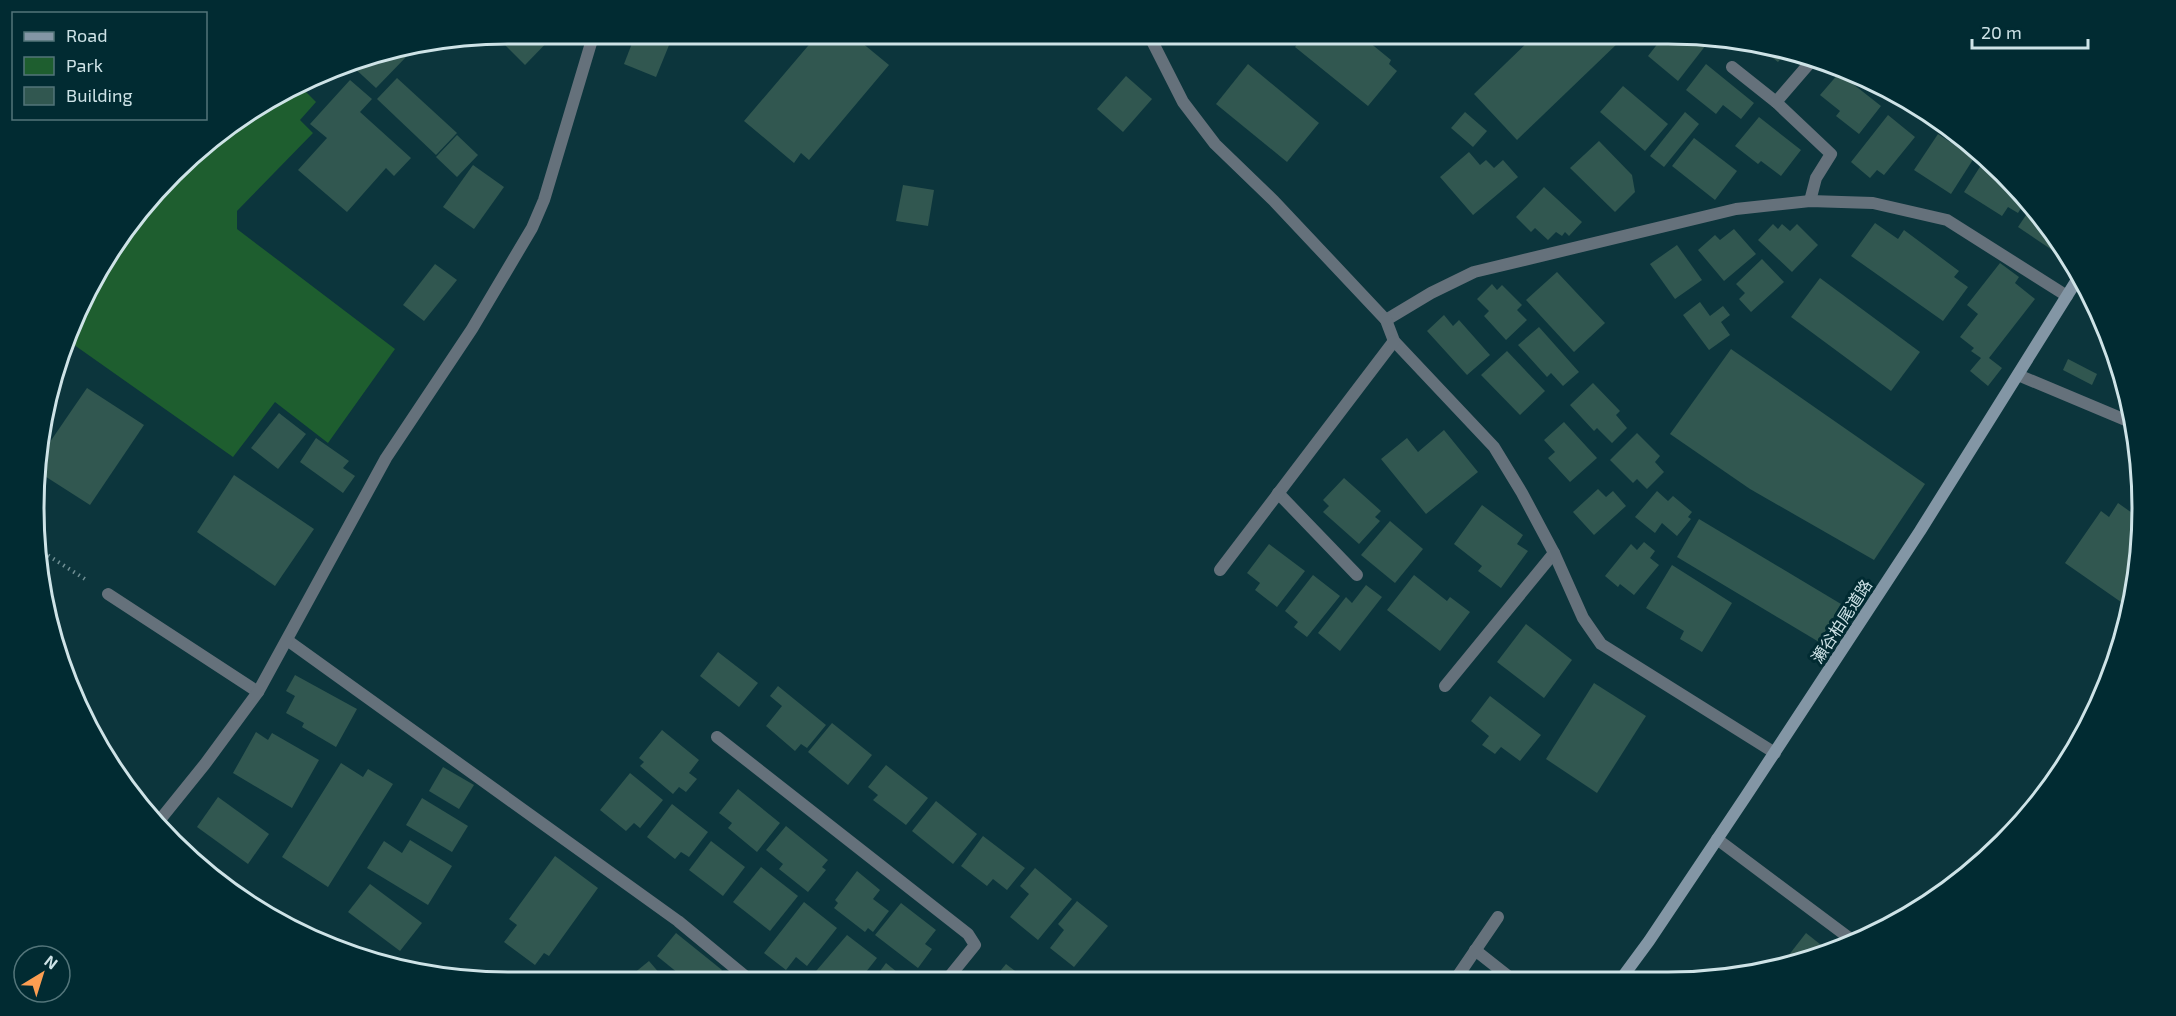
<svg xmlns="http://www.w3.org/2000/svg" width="2176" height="1016" font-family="'Exo 2','Noto Sans JP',sans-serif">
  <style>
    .green { fill: #1e5e2f }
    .building { fill: #315750 }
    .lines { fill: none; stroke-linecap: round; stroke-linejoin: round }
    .path { stroke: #708f94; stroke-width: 4; stroke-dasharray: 1.5 4.5; stroke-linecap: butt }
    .service { stroke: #65717b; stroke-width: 12 }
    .minor { stroke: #65717b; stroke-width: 12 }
    .secondary { stroke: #8396a5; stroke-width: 12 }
    .labels { text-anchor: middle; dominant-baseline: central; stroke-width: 6; stroke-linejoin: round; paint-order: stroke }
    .street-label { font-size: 16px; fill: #cee3e7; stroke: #012b32 }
    .rim { fill: none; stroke: #cee3e7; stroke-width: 3 }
  </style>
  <rect width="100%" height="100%" fill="#0c353c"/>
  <path class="green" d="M298 84 316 102 300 120 313 133 237 211V229L395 349 328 443 275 402 233 457 70 342 97 270 195 151 270 97Z"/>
  <g class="building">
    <path d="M508 33H556L525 65 495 35Z"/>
    <path d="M636 33H674L656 77 624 64Z"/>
    <path d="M819 33H850L889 65 809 160 801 153 794 163 744 121Z"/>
    <path d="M1306 33H1358L1391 60 1389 64 1397 71 1368 106 1295 47Z"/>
    <path d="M1537 33H1611L1619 42 1517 140 1474 94Z"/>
    <path d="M1666 33 1693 35 1706 45 1678 81 1648 56Z"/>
    <path d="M1751 41 1760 42 1788 50 1778 62Z"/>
    <path d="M401 51 407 56 376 88 351 65 357 58Z"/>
    <path d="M1248 64 1319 123 1287 162 1216 104Z"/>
    <path d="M1706 64 1754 103 1741 119 1723 105 1716 114 1686 90Z"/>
    <path d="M1839 73 1881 106 1859 134 1836 116 1840 111 1820 95Z"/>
    <path d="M1126 76 1152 99 1123 132 1097 109Z"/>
    <path d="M397 78 457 133 436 155 377 99Z"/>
    <path d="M350 80 372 99 360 112 411 158 394 176 386 168 347 212 298 170 327 138 310 124Z"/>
    <path d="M1880 85 1909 101 1904 107Z"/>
    <path d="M1623 86 1668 124 1645 151 1600 112Z"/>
    <path d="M1928 111 1948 126 1945 130 1925 114Z"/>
    <path d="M1465 112 1487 131 1473 147 1451 128Z"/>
    <path d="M1685 112 1699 124 1664 167 1650 156Z"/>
    <path d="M1888 115 1915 137 1884 175 1877 170 1870 178 1851 162Z"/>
    <path d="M1759 117 1801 150 1781 176 1761 161 1758 164 1735 146Z"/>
    <path d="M1938 134 1974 158 1951 194 1914 170Z"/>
    <path d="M457 135 478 155 457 177 436 157Z"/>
    <path d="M1694 138 1737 171 1715 200 1672 166Z"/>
    <path d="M1599 141 1632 175 1635 192 1615 212 1570 168Z"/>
    <path d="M1469 152 1480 165 1486 160 1494 168 1503 160 1518 177 1473 215 1440 177Z"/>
    <path d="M1983 162 2009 178 2026 200 2018 213 2008 207 2002 216 1964 192Z"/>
    <path d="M473 165 504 187 474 229 443 207Z"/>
    <path d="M903 185 934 190 928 226 896 221Z"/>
    <path d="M1544 187 1582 222 1569 236 1565 232 1562 236 1556 232 1548 240 1535 228 1531 232 1516 217Z"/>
    <path d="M2032 206 2063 244 2066 249 2061 256 2018 227Z"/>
    <path d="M1875 223 1898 239 1904 230 1959 271 1954 277 1968 287 1943 321 1851 256Z"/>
    <path d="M1773 224 1778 229 1782 224 1790 231 1797 224 1818 245 1792 272 1758 240Z"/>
    <path d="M1734 229 1756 254 1724 281 1698 250 1715 235 1720 240Z"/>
    <path d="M1677 245 1702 280 1675 299 1650 264Z"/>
    <path d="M1762 259 1784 282 1751 312 1739 299 1745 293 1736 284Z"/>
    <path d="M2000 263 2019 277 2015 283 2035 299 1989 358 2002 368 1988 386 1970 371 1981 358 1971 351 1974 348 1960 337 1978 314 1967 305Z"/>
    <path d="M435 264 457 280 424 321 403 305Z"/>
    <path d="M1557 272 1605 323 1574 352 1526 300Z"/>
    <path d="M1820 278 1920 352 1891 391 1791 317Z"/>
    <path d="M1492 284 1497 290 1502 285 1522 305 1517 310 1527 320 1506 340 1484 316 1489 311 1477 299Z"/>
    <path d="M1700 302 1710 316 1723 306 1730 315 1721 322 1730 335 1709 350 1683 315Z"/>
    <path d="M1444 315 1453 326 1459 320 1490 355 1467 375 1427 331Z"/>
    <path d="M1539 327 1579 372 1563 386 1551 373 1547 377 1518 345Z"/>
    <path d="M1731 349 1925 484 1874 560 1750 489 1670 434Z"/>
    <path d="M1507 351 1545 391 1520 415 1481 375Z"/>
    <path d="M2068 359 2097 374 2092 385 2063 370Z"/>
    <path d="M1593 383 1620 411 1616 415 1627 428 1612 443 1597 428 1594 431 1570 405Z"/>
    <path d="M87 388 144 425 90 505 40 473 41 455Z"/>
    <path d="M2126 389 2132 408 2120 403Z"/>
    <path d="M279 413 306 434 278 469 251 448Z"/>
    <path d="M1564 422 1597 458 1570 482 1548 458 1555 452 1544 440Z"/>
    <path d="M1444 430 1478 472 1426 514 1381 459 1407 438 1418 452Z"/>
    <path d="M1637 433 1660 456 1655 462 1664 472 1647 489 1637 479 1633 483 1610 460Z"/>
    <path d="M316 438 349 461 343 468 355 476 343 493 300 462Z"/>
    <path d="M234 475 314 529 275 586 197 532Z"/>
    <path d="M1344 478 1381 511 1375 517 1380 521 1359 544 1323 512 1329 506 1323 500Z"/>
    <path d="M1598 489 1606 497 1613 491 1626 506 1594 535 1573 512Z"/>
    <path d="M1657 491 1668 501 1673 496 1692 512 1688 517 1691 519 1677 536 1662 523 1655 533 1635 517Z"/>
    <path d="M2118 503 2142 520 2134 600 2131 609 2065 563 2101 511 2109 517Z"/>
    <path d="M1482 505 1523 535 1517 544 1528 551 1501 588 1478 571 1482 566 1454 544Z"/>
    <path d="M1699 519 1841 604 1819 642 1677 557Z"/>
    <path d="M1390 521 1423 549 1395 583 1361 555Z"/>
    <path d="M1644 542 1655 551 1650 558 1659 565 1634 595 1620 584 1618 587 1605 576 1631 544 1637 550Z"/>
    <path d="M1269 544 1305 571 1277 607 1255 590 1260 583 1247 573Z"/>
    <path d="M1672 565 1732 603 1702 652 1680 639 1684 631 1646 608Z"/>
    <path d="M1313 575 1340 596 1307 637 1294 627 1298 622 1285 611Z"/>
    <path d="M1414 575 1447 601 1450 597 1470 612 1440 651 1387 610Z"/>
    <path d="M1366 585 1382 597 1340 651 1318 633 1346 597 1352 603Z"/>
    <path d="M1526 624 1572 660 1544 698 1497 662Z"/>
    <path d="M718 652 758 683 739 707 700 676Z"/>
    <path d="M295 675 357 709 336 747 302 727 304 723 286 713 295 696 286 691Z"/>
    <path d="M1594 683 1646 716 1597 793 1546 759Z"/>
    <path d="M778 686 826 725 807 748 801 744 795 751 766 726 782 706 770 696Z"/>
    <path d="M1490 696 1541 735 1520 761 1501 747 1495 754 1482 745 1489 736 1471 721Z"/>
    <path d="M832 723 872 755 848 785 808 752Z"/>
    <path d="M662 730 699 760 689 773 697 779 686 792 679 787 673 794 640 766 644 762 639 758Z"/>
    <path d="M256 732 268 740 272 733 319 760 292 808 233 773Z"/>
    <path d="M341 763 363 777 368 769 393 784 328 887 282 857Z"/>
    <path d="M886 765 928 798 906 825 873 800 878 795 868 787Z"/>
    <path d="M443 767 474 785 459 809 429 791Z"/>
    <path d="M630 773 663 800 640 828 634 823 626 831 600 810Z"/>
    <path d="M738 789 780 823 757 852 728 828 732 823 719 813Z"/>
    <path d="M218 797 269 834 248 864 197 827Z"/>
    <path d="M422 798 468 826 452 852 406 825Z"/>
    <path d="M936 801 977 834 953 864 912 831Z"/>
    <path d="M672 804 708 832 689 857 681 852 675 859 647 837Z"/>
    <path d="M786 826 828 860 822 867 826 870 808 892 779 869 783 864 766 850Z"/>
    <path d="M983 836 1025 868 1007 890 993 879 987 886 961 866Z"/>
    <path d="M410 840 452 866 428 905 367 868 384 841 402 853Z"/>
    <path d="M711 841 745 867 723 896 689 870Z"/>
    <path d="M555 856 598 888 549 956 544 953 535 965 504 942 517 925 509 919Z"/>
    <path d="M761 867 798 896 770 931 733 902Z"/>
    <path d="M1035 868 1072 899 1038 940 1010 917 1029 894 1020 886Z"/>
    <path d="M857 871 880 890 873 899 889 911 873 932 868 928 865 932 834 908 838 903 835 900Z"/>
    <path d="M370 884 422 923 400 951 348 912Z"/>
    <path d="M1077 901 1108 926 1074 967 1050 948 1064 930 1058 924Z"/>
    <path d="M804 902 837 928 807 966 796 957 786 970 764 953Z"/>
    <path d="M901 903 936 930 925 944 932 949 918 968 875 935Z"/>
    <path d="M676 933 722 970 712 982H689L657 956Z"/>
    <path d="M1806 933 1830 952 1781 965Z"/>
    <path d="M847 935 877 958 858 982H818L811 977Z"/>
    <path d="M649 961 667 982 622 983Z"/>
    <path d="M886 963 909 982H872Z"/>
    <path d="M1006 964 1028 981H992Z"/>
  </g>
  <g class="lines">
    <path class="path" d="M38 549 88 581"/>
    <g class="service">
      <path d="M1732 67 1776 102"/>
      <path d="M1810 201 1816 178 1831 154 1776 102 1814 58"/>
      <path d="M1386 320 1431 293 1474 272 1736 209 1810 201 1873 203 1947 220 2067 296"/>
      <path d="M1278 493 1357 575"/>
      <path d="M108 594 258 692"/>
      <path d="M1445 686 1554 553"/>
      <path d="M717 737 968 934 975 945 945 982"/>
    </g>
    <g class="minor">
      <path d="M1148 33 1183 102 1215 144 1274 201 1386 320 1394 341 1494 447 1522 493 1554 553 1583 618 1601 644 1775 753"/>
      <path d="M2018 375 2135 424"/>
      <path d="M1220 570 1394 341"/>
      <path d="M287 640 678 921 752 982"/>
      <path d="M159 821 205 764 258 692 386 458 472 329 532 228 544 200 594 33"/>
      <path d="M1717 839 1856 943"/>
      <path d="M1475 950 1513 980"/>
      <path d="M1455 980 1498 917"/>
    </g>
    <path class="secondary" d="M1621 979 1649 941 1746 796 1920 531 2080 275"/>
  </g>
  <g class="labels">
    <g class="street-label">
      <text transform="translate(1841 621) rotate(-57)">瀬谷柏尾道路</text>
    </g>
  </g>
  <path d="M0 0H2176V1016H0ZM508 44H1668A464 464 0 0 1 2132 508V508A464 464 0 0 1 1668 972H508A464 464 0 0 1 44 508V508A464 464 0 0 1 508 44Z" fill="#012b32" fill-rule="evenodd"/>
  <path class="rim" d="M508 44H1668A464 464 0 0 1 2132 508V508A464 464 0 0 1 1668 972H508A464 464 0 0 1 44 508V508A464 464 0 0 1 508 44Z"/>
  <rect x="12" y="12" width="195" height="108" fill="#012b32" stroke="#53757a" stroke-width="1.5"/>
  <rect x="24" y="32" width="30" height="9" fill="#8396a5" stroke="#53757a" stroke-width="1.5"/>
  <text x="66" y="42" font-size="18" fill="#cee3e7">Road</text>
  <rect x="24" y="57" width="30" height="18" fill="#1e5e2f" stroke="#53757a" stroke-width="1.5"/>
  <text x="66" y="72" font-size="18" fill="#cee3e7">Park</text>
  <rect x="24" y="87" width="30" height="18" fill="#315750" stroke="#53757a" stroke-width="1.5"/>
  <text x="66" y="102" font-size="18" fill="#cee3e7">Building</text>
  <g transform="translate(42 974) rotate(38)"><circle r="28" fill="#012b32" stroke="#53757a" stroke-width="1.5"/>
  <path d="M0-4.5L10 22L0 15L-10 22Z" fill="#fc9e52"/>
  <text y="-9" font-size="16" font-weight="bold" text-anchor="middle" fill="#cee3e7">N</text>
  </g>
  <path d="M1972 39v9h116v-9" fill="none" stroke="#cee3e7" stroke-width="3"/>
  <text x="1981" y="39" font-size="18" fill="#cee3e7" stroke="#012b32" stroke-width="4.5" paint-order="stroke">20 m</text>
</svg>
